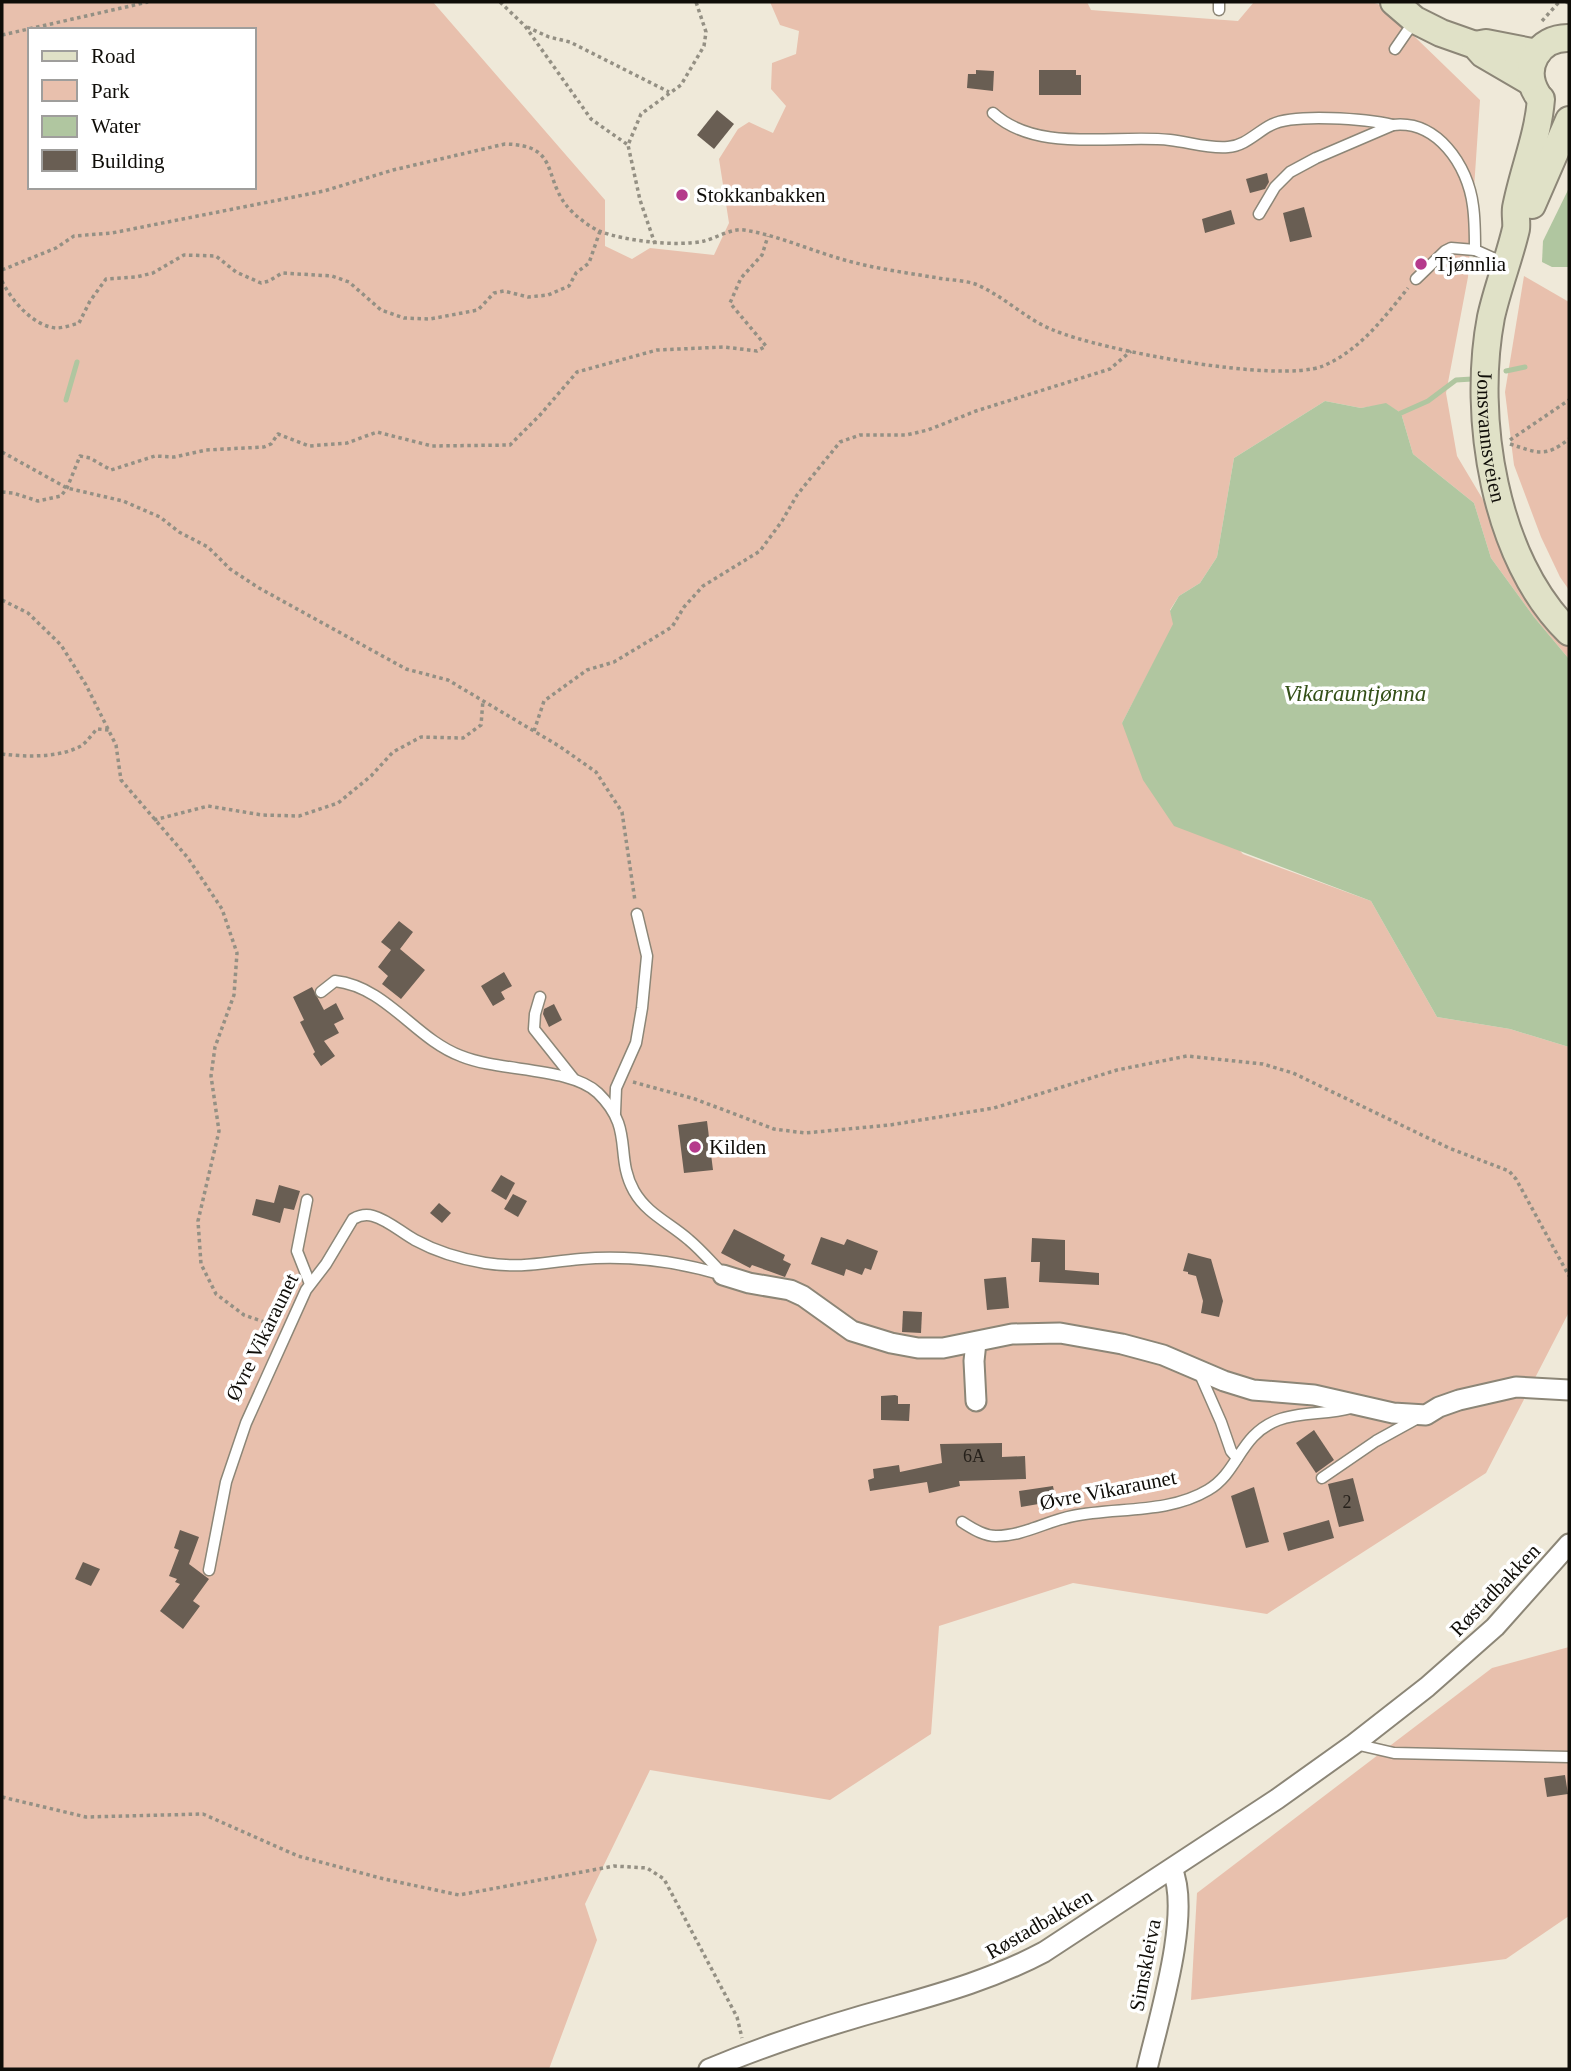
<svg xmlns="http://www.w3.org/2000/svg" width="1571" height="2071" font-family="Georgia,serif">
  <style>
    .green { fill: #e8c0ad; fill-rule: evenodd }
    .water { fill: #b0c6a0 }
    .lines { fill: none; stroke-linecap: round; stroke-linejoin: round }
    .stream { stroke: #b0c6a0; stroke-width: 5 }
    .building { fill: #695e53 }
    .lane-casing { stroke: #8c8677; stroke-width: 13 }
    .street-casing { stroke: #8c8677; stroke-width: 23 }
    .secondary-casing { stroke: #8c8677; stroke-width: 30 }
    .path { stroke: #949084; stroke-width: 3.5; stroke-dasharray: 3.5 3.5; stroke-linecap: butt }
    .lane { stroke: #fff; stroke-width: 10 }
    .street { stroke: #fff; stroke-width: 19 }
    .secondary { stroke: #e0e1c7; stroke-width: 26 }
    .poi-dot { fill: #b53a8c; stroke: #fff; stroke-width: 2.5 }
    .labels { text-anchor: middle; dominant-baseline: central; stroke-width: 7; stroke-linejoin: round; paint-order: stroke }
    .number-label { font-size: 18px; fill: #26211b }
    .poi-label { font-size: 21px; fill: #0f0d08; stroke: #fff; text-anchor: start }
    .street-label { font-size: 21px; fill: #0f0d08; stroke: #fff }
    .water-label { font-size: 23px; font-style: italic; fill: #334f17; stroke: #fff }
  </style>
  <rect width="100%" height="100%" fill="#efe9d9"/>
  <g class="green">
    <path d="M2 2H433L605 200V246L632 259 650 248 714 255 729 223 719 159 738 129 749 122 773 133 786 106 771 89 772 63 796 54 799 31 780 25 770 2H744H1087L1091 10 1238 21 1254 2H1372L1383 6 1480 100 1468 277 1446 393 1457 456 1569 644V659L1534 617 1491 558 1474 503 1413 454 1401 413 1386 404 1361 408 1325 401 1234 458 1217 557 1200 583 1179 596 1170 610 1174 624 1122 723 1243 854 1371 901 1437 1017 1510 1029 1569 1047V1312L1486 1473 1267 1614 1073 1583 939 1626 931 1734 830 1800 650 1770 585 1904 597 1940 549 2069H2ZM30 30H254V187H30Z"/>
    <path d="M1524 276 1569 302V590L1560 577 1541 537 1514 465 1505 392Z"/>
    <path d="M1569 1647V1916L1506 1959 1191 2000 1197 1893 1492 1668Z"/>
  </g>
  <g class="water">
    <path d="M1569 188V267H1552L1542 262 1543 241Z"/>
    <path d="M1325 401 1361 408 1386 403 1401 413 1413 454 1474 503 1491 558 1534 617 1569 659V1047L1510 1029 1437 1017 1371 901 1174 826 1143 780 1122 723 1173 624 1170 611 1179 596 1200 583 1217 557 1234 458Z"/>
  </g>
  <g class="lines">
    <g class="stream">
      <path d="M1506 371 1525 367"/>
      <path d="M66 400 77 362"/>
      <path d="M1401 413 1428 401 1456 380 1472 379"/>
    </g>
  </g>
  <g class="building">
    <path d="M976 70 994 71 993 91 967 88 968 74H976Z"/>
    <path d="M1039 70H1076V75H1081V95H1039Z"/>
    <path d="M717 110 734 124 714 149 697 135Z"/>
    <path d="M1267 173 1269 182 1265 189 1250 193 1246 179Z"/>
    <path d="M1304 207 1312 237 1290 242 1283 213Z"/>
    <path d="M1231 210 1235 224 1205 233 1202 219Z"/>
    <path d="M399 921 413 932 400 949 425 970 401 999 382 984 388 976 378 967 391 950 381 942Z"/>
    <path d="M504 972 512 986 501 992 505 999 493 1006 481 986Z"/>
    <path d="M312 987 324 1010 336 1003 344 1019 334 1024 339 1033 324 1041 335 1056 321 1066 313 1054 315 1052 300 1022 304 1020 293 997Z"/>
    <path d="M554 1004 562 1020 549 1027 543 1014 544 1009Z"/>
    <path d="M707 1121 713 1170 684 1173 678 1125Z"/>
    <path d="M501 1175 515 1183 506 1200 491 1191Z"/>
    <path d="M279 1185 300 1191 294 1210 284 1208 280 1223 252 1215 256 1199 274 1203Z"/>
    <path d="M513 1194 527 1201 518 1217 504 1209Z"/>
    <path d="M439 1203 451 1213 442 1223 430 1213Z"/>
    <path d="M734 1229 785 1255 783 1260 791 1264 785 1277 752 1265 750 1268 721 1253Z"/>
    <path d="M821 1237 844 1245 847 1239 878 1251 871 1270 865 1268 862 1275 846 1269 844 1276 811 1264Z"/>
    <path d="M1032 1238 1065 1240V1270L1099 1273V1285L1039 1282 1040 1262H1031Z"/>
    <path d="M1188 1253 1211 1259 1223 1301 1219 1317 1201 1313 1203 1301 1196 1276 1188 1274V1272L1183 1271Z"/>
    <path d="M1006 1277 1009 1308 987 1310 984 1279Z"/>
    <path d="M903 1311 922 1312 921 1333 902 1332Z"/>
    <path d="M881 1396 895 1395 898 1396V1404H910L909 1421 881 1420Z"/>
    <path d="M1314 1430 1334 1460 1316 1473 1296 1443Z"/>
    <path d="M1002 1443V1457L1025 1456 1026 1479 959 1481 960 1486 929 1493 927 1482 870 1491 868 1480 874 1478 873 1469 899 1465 900 1472 942 1463 940 1444Z"/>
    <path d="M1353 1478 1364 1521 1339 1527 1328 1484Z"/>
    <path d="M1053 1486 1056 1501 1021 1507 1019 1491Z"/>
    <path d="M1254 1487 1269 1542 1246 1548 1231 1496Z"/>
    <path d="M1329 1520 1334 1538 1288 1551 1283 1533Z"/>
    <path d="M180 1530 199 1537 189 1564 209 1579 193 1601 200 1606 183 1629 160 1611 180 1584 175 1582 177 1579 169 1576 179 1550 174 1548Z"/>
    <path d="M83 1562 100 1569 91 1586 75 1579Z"/>
    <path d="M1565 1775 1568 1794 1547 1797 1544 1778Z"/>
  </g>
  <g class="lines">
    <g class="lane-casing">
      <g id="lane">
        <path d="M1219 10V2"/>
        <path d="M1395 49 1415 20"/>
        <path d="M993 113C1038 154 1115 134 1170 140 1189 142 1209 149 1228 147 1245 146 1257 132 1271 125 1294 113 1367 119 1393 125"/>
        <path d="M1259 214 1275 187 1290 172 1316 158 1393 125C1437 120 1468 165 1473 206 1475 220 1475 235 1475 250L1504 263"/>
        <path d="M1416 279 1445 251 1451 248 1475 250"/>
        <path d="M321 992 335 981C387 987 415 1039 461 1056 500 1072 571 1067 598 1093 635 1129 614 1155 634 1191 647 1214 670 1223 689 1240 701 1250 712 1263 723 1274"/>
        <path d="M540 997 535 1014 534 1029 573 1078"/>
        <path d="M615 1113 616 1088 636 1043 642 1008 647 956 637 914"/>
        <path d="M307 1200 297 1251 310 1284"/>
        <path d="M1199 1372 1221 1422 1231 1451 1237 1458"/>
        <path d="M1322 1478 1376 1441 1416 1419"/>
        <path d="M962 1522C972 1528 983 1536 996 1536 1023 1536 1047 1521 1073 1516 1116 1507 1168 1514 1208 1490 1239 1472 1239 1435 1278 1420 1301 1411 1327 1415 1351 1408"/>
        <path d="M209 1570 226 1482 246 1423 306 1290 326 1264 353 1219C360 1215 366 1214 373 1216 388 1220 402 1233 415 1240 437 1252 461 1259 485 1263 523 1269 545 1262 581 1259 629 1255 676 1261 723 1275"/>
        <path d="M1355 1744 1394 1753 1569 1757"/>
      </g>
    </g>
    <g class="street-casing">
      <g id="street">
        <path d="M723 1275 749 1283 790 1290 803 1296 852 1331 891 1343 918 1348H943L1012 1334 1060 1333 1122 1344 1163 1355 1224 1381 1253 1390 1314 1395 1393 1413 1426 1415 1439 1407 1459 1400 1516 1387 1569 1390"/>
        <path d="M976 1401 974 1361 976 1342"/>
        <path d="M709 2069C769 2044 831 2024 893 2007 946 1992 995 1978 1044 1952L1277 1799 1354 1744 1427 1687 1495 1627 1569 1544"/>
        <path d="M1147 2069C1158 2021 1192 1913 1172 1869"/>
      </g>
    </g>
    <g class="secondary-casing">
      <g id="secondary">
        <path d="M1394 2 1415 20 1441 33 1475 45 1483 54 1531 82"/>
        <path d="M1475 45 1486 43 1537 53"/>
        <path d="M1537 94C1521 68 1538 37 1569 38"/>
        <path id="s1" d="M1541 99C1538 137 1523 171 1516 208 1515 215 1517 222 1516 229 1509 259 1498 286 1491 317 1472 416 1494 559 1569 632"/>
        <path d="M1532 205 1569 120"/>
      </g>
    </g>
    <g class="path">
      <path d="M500 2 525 26 591 119 628 145"/>
      <path d="M1566 2 1569 3"/>
      <path d="M1542 21 1559 2"/>
      <path d="M527 27 549 37 570 42 669 92"/>
      <path d="M2 35 148 2"/>
      <path d="M655 244 640 200 628 145 641 114 681 85 704 46 706 32 696 2"/>
      <path d="M2 270 56 248 74 236 112 233 324 191 393 170 505 144C559 145 543 175 566 205 574 215 588 226 599 231 625 241 677 247 704 241 716 238 732 228 744 230 782 236 818 254 856 263 884 270 915 274 944 279 954 280 966 281 975 284 1003 295 1025 319 1053 330 1100 350 1278 384 1323 366 1359 351 1384 318 1408 288"/>
      <path d="M2 281C11 300 33 326 56 328 63 328 72 325 79 323L90 301 106 279 136 277 153 273 184 255 216 256 236 272 261 283 269 281 282 273 332 276 349 282 381 310 404 318 430 319 478 310 494 293 504 291 528 297 548 295 569 286 576 273 589 263 600 231"/>
      <path d="M1510 440 1569 400"/>
      <path d="M1510 444C1538 453 1545 458 1569 439"/>
      <path d="M2 452 67 488 123 501 160 517 179 532 208 547 230 569 259 588 406 669 448 680 559 746 596 772 622 812 635 901"/>
      <path d="M2 492 13 493 38 501 61 496 67 488 80 456 90 458 111 470 155 456 174 457 206 450 264 447 271 444 278 434 309 446 347 443 377 432 432 446 510 445 540 415 577 372 657 350 724 347 757 351 766 346 730 303 741 278 762 255 768 236"/>
      <path d="M2 600 28 613 61 645 86 685 116 745 121 780 188 858 222 909 237 953 234 995 215 1047 211 1076 219 1131 198 1221 201 1264 216 1294 244 1315 276 1326"/>
      <path d="M534 731 544 701 587 670 614 662 672 627 684 607 703 586 760 551 782 521 797 495 840 442 860 435H906L928 430 976 411 1110 369 1131 351"/>
      <path d="M2 754C26 757 59 758 81 746 87 742 92 734 97 729L109 730"/>
      <path d="M154 820 208 806 262 815 299 816 338 803 371 776 393 752 421 737 463 738 481 725 483 700"/>
      <path d="M633 1082 695 1099 774 1129 805 1133 890 1125 994 1108 1117 1070 1187 1056 1263 1064 1293 1073 1449 1148 1509 1171 1516 1179 1569 1276"/>
      <path d="M2 1797 86 1817 203 1814 298 1856 384 1879 459 1895 614 1866 647 1868 664 1879 737 2017 742 2038"/>
    </g>
    <use href="#lane" class="lane"/>
    <use href="#street" class="street"/>
    <use href="#secondary" class="secondary"/>
  </g>
  <g class="poi-dot">
    <circle cx="682" cy="195" r="7"/>
    <circle cx="1421" cy="264" r="7"/>
    <circle cx="695" cy="1147" r="7"/>
  </g>
  <g class="labels">
    <g class="number-label">
      <text x="974" y="1456">6A</text>
      <text x="1347" y="1502">2</text>
    </g>
    <g class="poi-label">
      <text x="696" y="195">Stokkanbakken</text>
      <text x="1435" y="264">Tjønnlia</text>
      <text x="709" y="1147">Kilden</text>
    </g>
    <g class="street-label">
      <text stroke="none"><textPath href="#s1" startOffset="345">Jonsvannsveien</textPath></text>
      <text transform="translate(262 1337) rotate(-64)">Øvre Vikaraunet</text>
      <text transform="translate(1108 1490) rotate(-11)">Øvre Vikaraunet</text>
      <text transform="translate(1495 1590) rotate(-46)">Røstadbakken</text>
      <text transform="translate(1039 1924) rotate(-30)">Røstadbakken</text>
      <text transform="translate(1145 1965) rotate(-79)">Simskleiva</text>
    </g>
    <g class="water-label">
      <text x="1355" y="693">Vikarauntjønna</text>
    </g>
  </g>
  <rect width="1571" height="2071" fill="none" stroke="#0f0d08" stroke-width="7"/>
  <rect x="28" y="28" width="228" height="161" fill="#ffffff" stroke="#9f9e9c" stroke-width="2"/>
  <rect x="42" y="51" width="35" height="10" fill="#e0e1c7" stroke="#9f9e9c" stroke-width="2"/>
  <text x="91" y="63" font-size="21" fill="#0f0d08">Road</text>
  <rect x="42" y="80" width="35" height="21" fill="#e8c0ad" stroke="#9f9e9c" stroke-width="2"/>
  <text x="91" y="98" font-size="21" fill="#0f0d08">Park</text>
  <rect x="42" y="116" width="35" height="21" fill="#b0c6a0" stroke="#9f9e9c" stroke-width="2"/>
  <text x="91" y="133" font-size="21" fill="#0f0d08">Water</text>
  <rect x="42" y="150" width="35" height="21" fill="#695e53" stroke="#9f9e9c" stroke-width="2"/>
  <text x="91" y="168" font-size="21" fill="#0f0d08">Building</text>
</svg>
